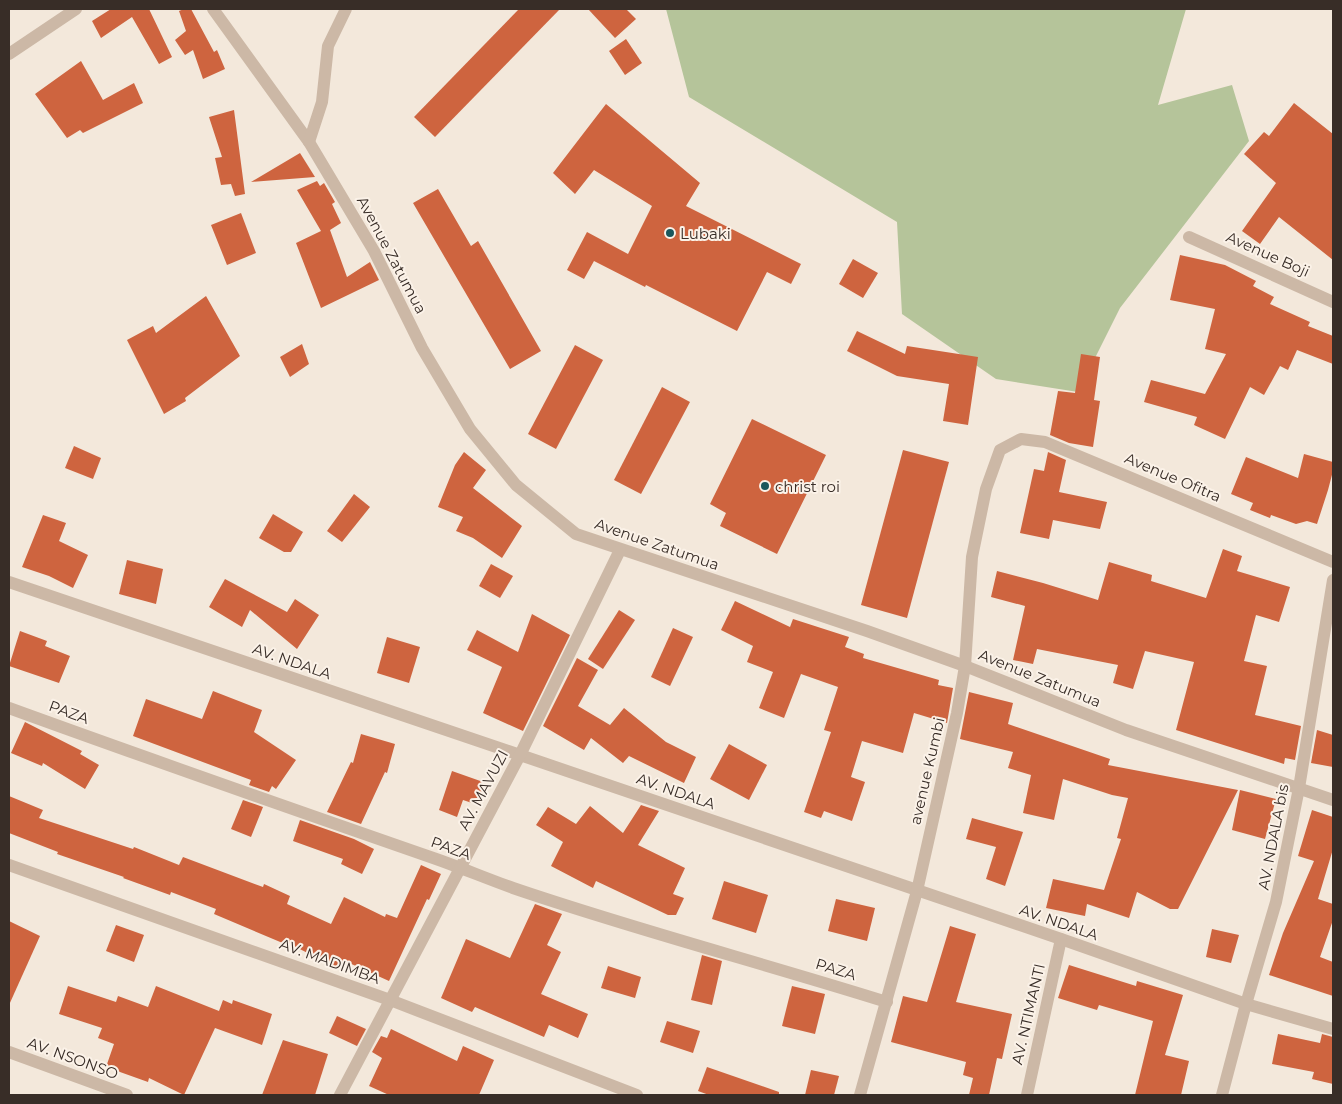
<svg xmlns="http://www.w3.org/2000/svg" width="1342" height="1104" font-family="Montserrat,sans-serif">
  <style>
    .green { fill: #b5c49a }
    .building { fill: #ce643f }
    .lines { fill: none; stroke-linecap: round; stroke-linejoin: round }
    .street { stroke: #ccb8a6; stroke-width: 12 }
    .poi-dot { fill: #1a575c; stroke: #fbf2e8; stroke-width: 2 }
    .labels { text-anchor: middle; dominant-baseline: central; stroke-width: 4; stroke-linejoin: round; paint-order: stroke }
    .poi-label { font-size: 15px; fill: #382d27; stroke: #fbf2e8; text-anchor: start }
    .street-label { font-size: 15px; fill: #382d27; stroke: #fbf2e8 }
  </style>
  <rect width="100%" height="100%" fill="#f3e8db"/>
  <path class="green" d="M666 9H1186L1158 105 1232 85 1249 141 1120 308 1078 392 996 379 902 314 897 222 689 97Z"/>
  <g class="building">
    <path d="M111 9H149L172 57 159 64 132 17 101 38 92 21Z"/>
    <path d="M184 9H191L214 52 217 50 225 69 203 79 193 50 185 55 175 40 186 31 179 11Z"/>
    <path d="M519 9H560L435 137 414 117Z"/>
    <path d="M588 9H626L636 19 615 38Z"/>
    <path d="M626 39 642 63 625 75 609 51Z"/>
    <path d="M81 61 103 100 134 83 143 103 83 133 80 130 67 138 35 94Z"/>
    <path d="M1294 103 1333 134V260L1279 217 1260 244 1242 231 1276 183 1244 154 1264 132 1269 136Z"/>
    <path d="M606 104 700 183 686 206 801 264 791 284 767 272 737 331 646 285 645 287 594 261 584 279 567 270 587 232 628 254 652 206 594 170 575 194 553 173Z"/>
    <path d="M234 110 245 194 235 196 231 184 221 185 215 158 222 157 209 117Z"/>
    <path d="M300 153 315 177 251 182Z"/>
    <path d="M317 181 320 186 324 183 335 202 332 204 341 223 330 230 347 277 370 262 379 280 321 308 296 243 321 231 297 190Z"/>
    <path d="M438 189 471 246 478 241 541 351 510 369 413 203Z"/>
    <path d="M241 213 256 253 227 265 211 225Z"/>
    <path d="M1180 255 1225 265 1256 281 1253 286 1274 297 1270 304 1310 322 1308 326 1333 336V364L1297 350 1288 370 1280 366 1264 395 1250 387 1225 439 1194 425 1197 417 1144 402 1151 380 1205 394 1226 354 1205 349 1215 309 1170 300Z"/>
    <path d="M853 259 878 273 863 298 839 284Z"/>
    <path d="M206 296 240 356 185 398 186 401 164 414 127 340 153 326 156 333Z"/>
    <path d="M857 331 905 354 907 346 978 357 968 425 943 421 949 384 897 376 847 351Z"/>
    <path d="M302 344 309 364 290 377 280 357Z"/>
    <path d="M575 345 603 360 556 449 528 434Z"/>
    <path d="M1081 354 1100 357 1094 400 1100 401 1093 447 1069 443 1050 435 1058 391 1075 393Z"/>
    <path d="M662 387 690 402 641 494 614 480Z"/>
    <path d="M752 419 826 455 777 554 720 526 726 513 710 504Z"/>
    <path d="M74 446 101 458 93 479 65 468Z"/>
    <path d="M903 450 949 462 907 618 861 605Z"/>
    <path d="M464 452 486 470 473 488 522 526 502 558 473 538 456 531 463 517 438 507 455 465Z"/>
    <path d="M1048 452 1066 460 1059 492 1107 502 1100 529 1053 520 1049 539 1020 533 1034 469 1044 471Z"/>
    <path d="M1304 454 1333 462V471L1328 490 1317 524 1307 521 1296 524 1271 515 1270 518 1250 510 1253 503 1231 494 1246 457 1298 478Z"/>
    <path d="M354 494 370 507 342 542 327 531Z"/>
    <path d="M273 514 303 532 291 552H284L259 538Z"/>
    <path d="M43 515 66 523 59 541 88 555 73 588 49 576 22 567Z"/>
    <path d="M1223 549 1242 556 1237 571 1290 587 1279 622 1256 615 1244 661 1267 666 1255 715 1301 726 1295 760 1285 758 1284 764 1176 730 1194 662 1145 651 1133 689 1113 683 1118 665 1037 649 1033 664 1013 660 1025 606 991 597 997 571 1043 583 1098 600 1109 562 1152 575 1151 581 1206 598Z"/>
    <path d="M127 560 163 569 156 604 119 594Z"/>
    <path d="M491 564 513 576 500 598 479 586Z"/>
    <path d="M225 579 287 612 295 599 319 615 297 649 250 610 242 627 209 607Z"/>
    <path d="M735 601 790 627 793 619 849 637 845 647 864 654 863 658 939 680 938 685 953 688 947 723 914 713 903 753 862 741 851 777 865 782 852 821 824 811 821 818 804 812 831 732 824 730 838 687 801 674 784 718 759 708 773 672 747 662 753 646 721 630Z"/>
    <path d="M619 610 635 620 603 669 588 659Z"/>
    <path d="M532 614 570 635 523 731 483 713 502 667 467 650 477 630 518 652Z"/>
    <path d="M673 628 693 637 670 686 651 677Z"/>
    <path d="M20 631 47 641 45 646 70 656 59 683 9 666Z"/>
    <path d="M387 637 420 647 409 683 377 673Z"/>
    <path d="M577 658 598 670 578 706 610 725 624 708 666 742 696 757 684 783 629 756 623 763 591 738 584 750 543 726Z"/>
    <path d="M213 691 262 710 254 732 296 760 276 789 272 786 269 792 249 785 251 780 133 736 146 699 202 719Z"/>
    <path d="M969 692 1013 703 1008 724 1110 759 1108 765 1238 790 1178 909H1170L1137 892 1129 918 1087 904 1085 916 1046 908 1053 879 1104 890 1121 839 1117 838 1128 798 1112 795 1063 779 1054 820 1023 813 1031 775 1008 768 1013 752 960 739Z"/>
    <path d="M25 722 82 751 80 754 99 765 85 789 43 763 42 766 11 753Z"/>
    <path d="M1317 730 1333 735V767L1311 763Z"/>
    <path d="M361 734 395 744 387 773 385 772 361 824 327 812 351 762 353 763Z"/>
    <path d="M729 744 767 765 749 800 710 779Z"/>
    <path d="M452 771 486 783 478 805 463 800 457 817 439 810Z"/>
    <path d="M1240 790 1276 799 1265 839 1232 830Z"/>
    <path d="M9 796 43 810 39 818 133 849 134 847 179 865 183 857 263 887 264 884 290 896 287 904 331 924 344 897 385 917 386 914 397 918 421 865 441 874 429 900 427 899 389 981 347 962 343 971 286 942 285 944 214 914 216 909 171 892 170 895 123 878 124 877 57 854 58 852 9 833Z"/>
    <path d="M243 800 263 807 251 837 231 829Z"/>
    <path d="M641 805 659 811 638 845 685 868 673 894 684 898 676 915H668L596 881 593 888 551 866 563 842 536 825 548 807 576 824 590 806 623 833Z"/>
    <path d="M1312 810 1333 817V849L1318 899 1333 904V920L1320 957 1333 962V996L1269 975 1283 933 1314 861 1298 856Z"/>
    <path d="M972 818 1023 832 1005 886 986 879 996 847 966 839Z"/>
    <path d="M300 820 354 839 374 849 362 874 341 864 343 859 293 841Z"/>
    <path d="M724 881 768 895 756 933 712 919Z"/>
    <path d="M836 899 875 908 867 941 828 931Z"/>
    <path d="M535 904 562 914 547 945 561 952 541 994 588 1014 578 1038 549 1025 544 1037 475 1007 472 1012 441 998 466 939 510 958Z"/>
    <path d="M9 921 40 936 9 1005Z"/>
    <path d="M116 925 144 935 134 962 106 951Z"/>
    <path d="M950 926 976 934 956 1002 1012 1014 1002 1059 997 1058 989 1095H969L973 1078 963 1075 966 1062 891 1042 903 996 927 1002Z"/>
    <path d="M1212 929 1239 935 1231 963 1206 957Z"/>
    <path d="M702 955 722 961 712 1005 691 1000Z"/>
    <path d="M1069 965 1136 986 1137 981 1183 995 1165 1055 1189 1061 1181 1095H1135L1153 1021 1099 1005 1097 1010 1058 998Z"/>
    <path d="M608 966 641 977 635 998 601 988Z"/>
    <path d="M68 986 116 1002 118 996 148 1007 156 986 219 1011 223 1000 232 1004 233 1000 272 1014 262 1045 215 1028 184 1095 149 1078 148 1082 106 1067 114 1044 98 1038 102 1028 59 1014Z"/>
    <path d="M792 986 825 994 815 1034 782 1026Z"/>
    <path d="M337 1016 366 1029 357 1046 329 1033Z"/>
    <path d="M667 1021 700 1031 693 1053 660 1042Z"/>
    <path d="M391 1029 457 1061 463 1046 494 1060 479 1095H389L369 1086 382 1058 372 1052 381 1036 387 1038Z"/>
    <path d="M1278 1034 1320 1043 1322 1034 1333 1037V1084L1312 1079 1314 1072 1272 1064Z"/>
    <path d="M283 1040 328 1054 315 1095H262Z"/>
    <path d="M707 1067 779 1092V1095H709L698 1091Z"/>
    <path d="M811 1070 839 1076 834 1095H805Z"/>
  </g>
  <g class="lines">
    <g class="street">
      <path d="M213 9 309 142 374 251 422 348 470 429 516 485 576 534 867 631 965 666 1126 730 1333 800"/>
      <path d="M9 54 76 9"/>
      <path d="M309 142 322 102 328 46 346 9"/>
      <path d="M1189 237 1333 302"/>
      <path d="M9 582 520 755 1061 939 1246 1004 1333 1029"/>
      <path d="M9 708C152 760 295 810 439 860 464 869 488 879 513 888 636 930 763 963 887 1002"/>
      <path d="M9 865 390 1000 637 1095"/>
      <path d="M9 1052 127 1095"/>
      <path d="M340 1095 520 755 620 550"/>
      <path d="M860 1095 917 891 957 713 965 666 972 557 986 489 1000 450 1021 439 1045 442 1333 562"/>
      <path d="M1027 1095 1061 939"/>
      <path d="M1222 1095 1246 1004 1276 902 1299 788 1333 580"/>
    </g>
  </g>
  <g class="poi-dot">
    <circle cx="670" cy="233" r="5"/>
    <circle cx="765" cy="486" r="5"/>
  </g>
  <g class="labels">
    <g class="poi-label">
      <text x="680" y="233">Lubaki</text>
      <text x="775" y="486">christ roi</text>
    </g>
    <g class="street-label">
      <text transform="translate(1268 254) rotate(24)">Avenue Boji</text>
      <text transform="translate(392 255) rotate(62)">Avenue Zatumua</text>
      <text transform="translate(1173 477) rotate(23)">Avenue Ofitra</text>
      <text transform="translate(657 544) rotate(19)">Avenue Zatumua</text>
      <text transform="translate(292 661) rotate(19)">AV. NDALA</text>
      <text transform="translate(1040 678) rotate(22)">Avenue Zatumua</text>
      <text transform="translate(69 712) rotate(20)">PAZA</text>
      <text transform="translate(927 771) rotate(-77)">avenue Kumbi</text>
      <text transform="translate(483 790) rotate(-62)">AV. MAVUZI</text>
      <text transform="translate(676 791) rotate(19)">AV. NDALA</text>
      <text transform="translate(1273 837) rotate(-79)">AV. NDALA bis</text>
      <text transform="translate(451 848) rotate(20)">PAZA</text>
      <text transform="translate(1059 922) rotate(19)">AV. NDALA</text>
      <text transform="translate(330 961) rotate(20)">AV. MADIMBA</text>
      <text transform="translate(836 969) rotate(17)">PAZA</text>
      <text transform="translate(1028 1014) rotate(-77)">AV. NTIMANTI</text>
      <text transform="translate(73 1058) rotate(20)">AV. NSONSO</text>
    </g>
  </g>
  <rect width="1342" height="1104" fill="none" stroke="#382d27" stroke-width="20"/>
</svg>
